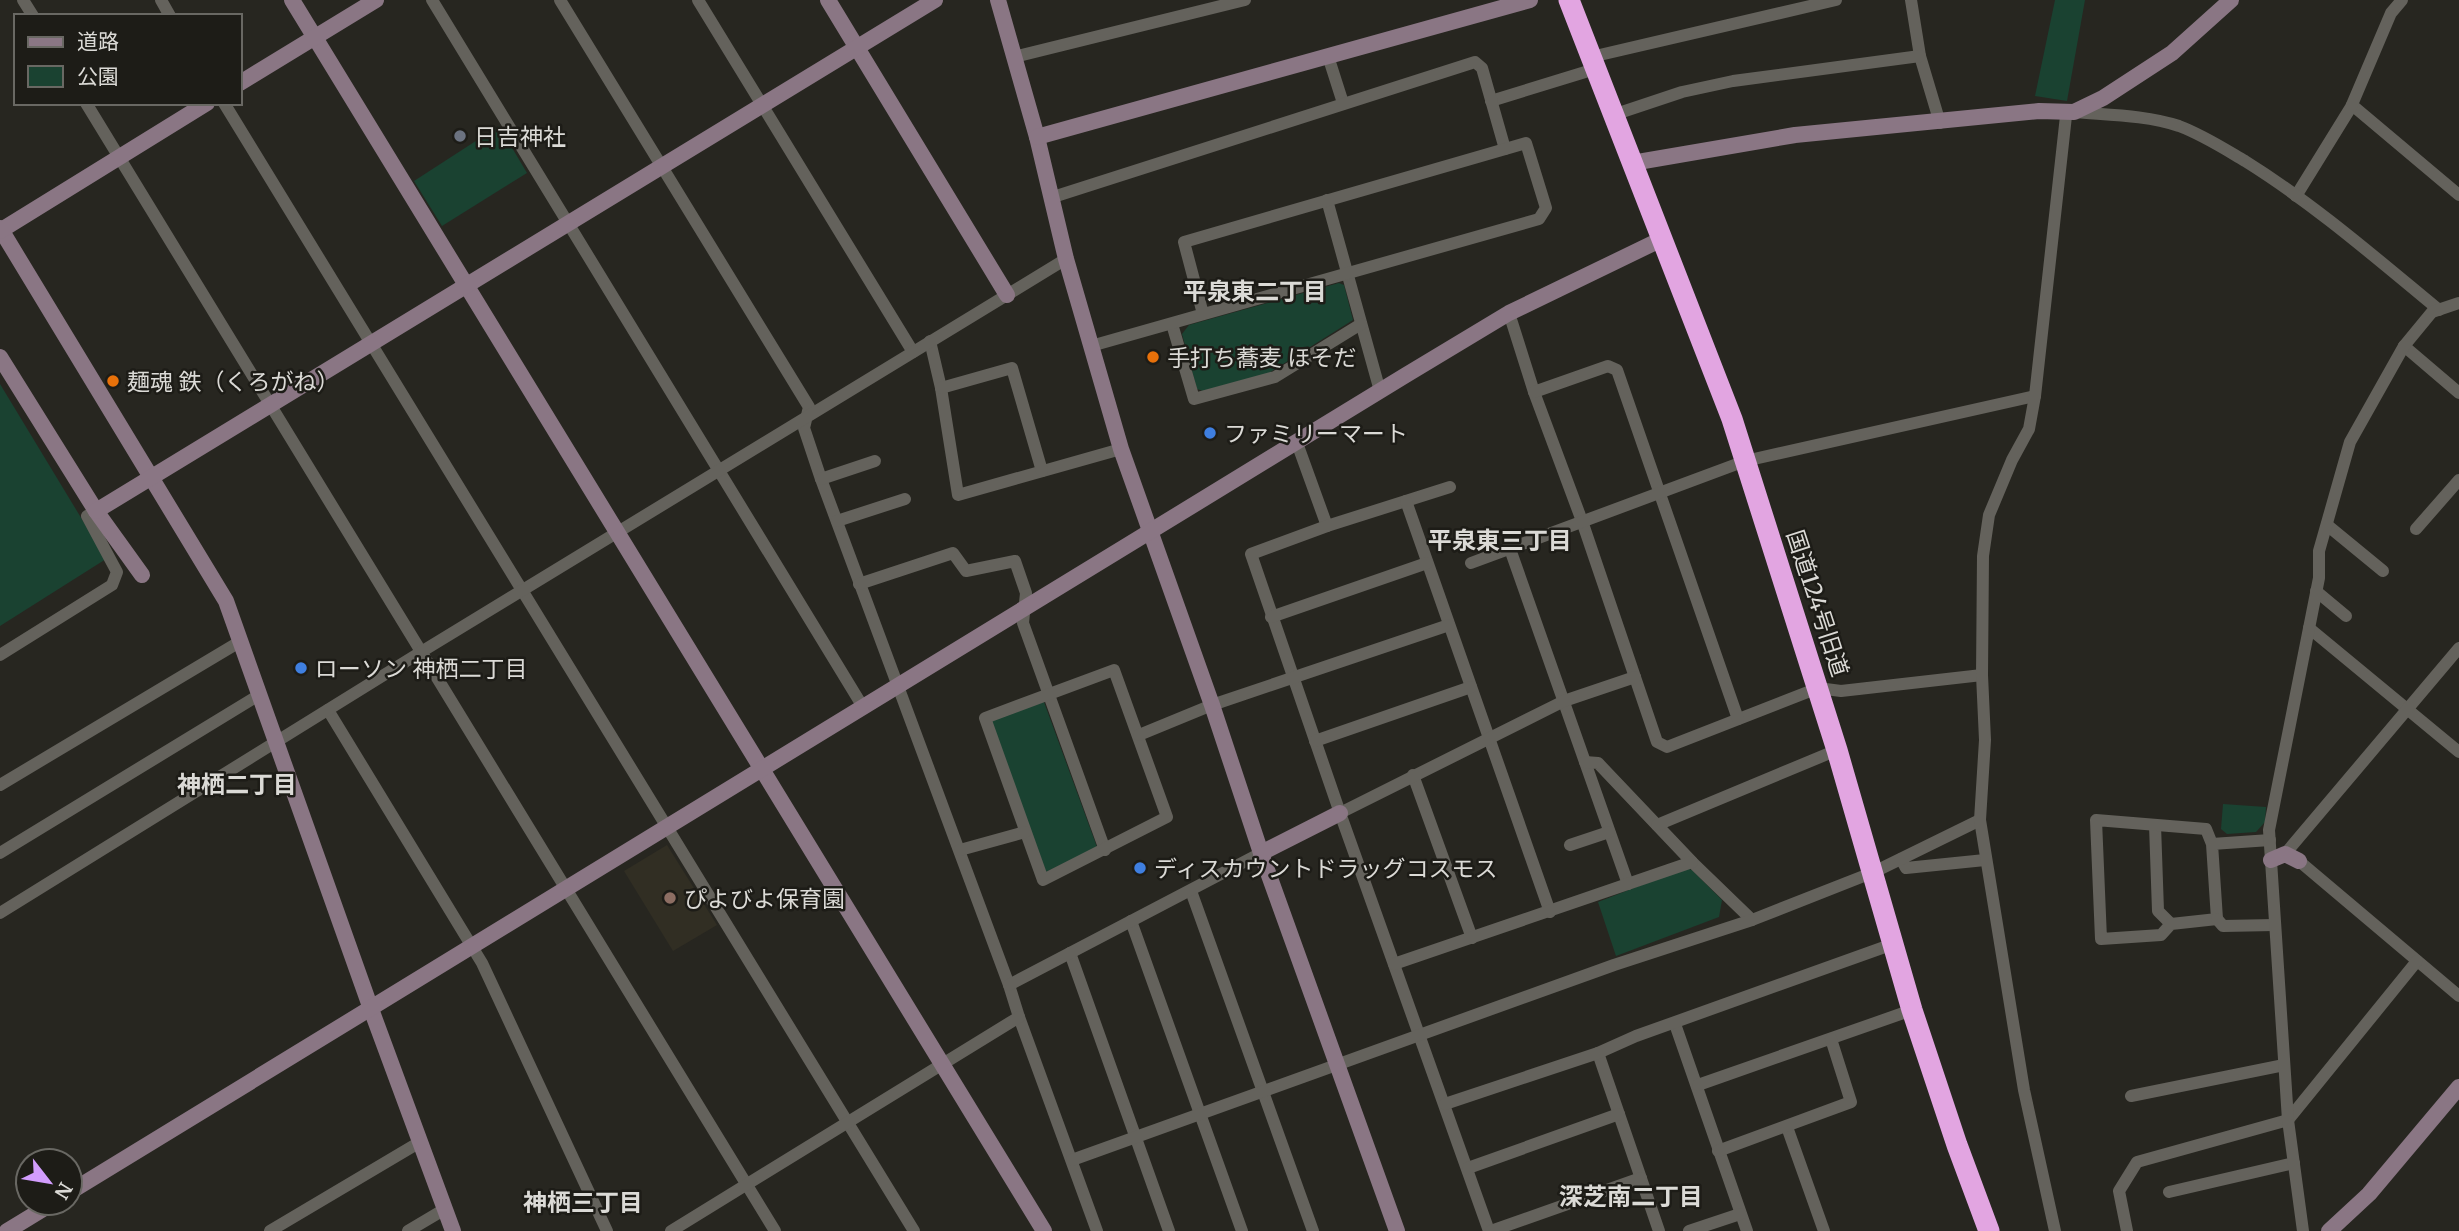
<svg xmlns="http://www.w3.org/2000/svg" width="2459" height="1231" font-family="Merriweather,'Noto Sans JP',serif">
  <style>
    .built { fill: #312e23 }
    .green { fill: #1a4231 }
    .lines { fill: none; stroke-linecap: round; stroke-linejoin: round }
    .street { stroke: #64625c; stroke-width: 12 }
    .secondary { stroke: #8a7684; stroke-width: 16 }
    .highway { stroke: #e2a5e1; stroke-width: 21 }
    .worship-dot { fill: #6b7280; stroke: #1d1c17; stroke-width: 2.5 }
    .food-dot { fill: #e8710a; stroke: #1d1c17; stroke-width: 2.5 }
    .shop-dot { fill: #3f7fe0; stroke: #1d1c17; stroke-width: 2.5 }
    .education-dot { fill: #8d6e63; stroke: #1d1c17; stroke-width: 2.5 }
    .labels { text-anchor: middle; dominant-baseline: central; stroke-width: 5; stroke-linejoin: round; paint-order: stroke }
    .poi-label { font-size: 23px; fill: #dbdad6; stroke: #1d1c17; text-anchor: start }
    .street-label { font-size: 23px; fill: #dbdad6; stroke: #1d1c17 }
    .neighbourhood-label { font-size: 24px; font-weight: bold; fill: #dbdad6; stroke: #1d1c17 }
  </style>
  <rect width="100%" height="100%" fill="#272620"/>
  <path class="built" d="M667 845 717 925 673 951 624 871Z"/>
  <g class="green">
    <path d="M2055 0H2085L2067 101 2035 96Z"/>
    <path d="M499 126 527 173 442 226 414 181Z"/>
    <path d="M1339 283 1344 285 1353 320 1269 373 1203 391 1197 389 1182 334 1189 325Z"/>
    <path d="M0 384 106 559 0 626Z"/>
    <path d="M1044 702 1097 847 1046 872 990 721Z"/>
    <path d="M2223 804 2266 807 2265 822 2256 832 2227 834 2221 829Z"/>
    <path d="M1685 868 1692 870 1722 900 1719 917 1616 956 1598 902Z"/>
  </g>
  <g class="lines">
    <g class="street">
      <path d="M23 0 33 16"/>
      <path d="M161 0 170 16"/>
      <path d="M432 0 863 707"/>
      <path d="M560 0 809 407 804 428 821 479 1009 985 1019 1017 1097 1231"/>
      <path d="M698 0 913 352"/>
      <path d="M1911 0 1920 56 1940 123"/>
      <path d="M1328 56 1343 103"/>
      <path d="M1014 57 1245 0"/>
      <path d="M1591 57 1836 0"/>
      <path d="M1491 101 1595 69"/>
      <path d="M86 103 775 1231"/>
      <path d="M224 103 914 1231"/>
      <path d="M2352 105 2459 195"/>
      <path d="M1613 115 1682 92 1733 81 1920 56"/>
      <path d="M2296 196 2351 107 2391 13 2402 0"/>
      <path d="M1050 198 1475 62 1482 68 1505 149"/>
      <path d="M1327 200 1380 391"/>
      <path d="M1509 313 1534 392 1582 521 1657 742 1667 747 1818 688 1841 691 1982 675"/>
      <path d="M1172 324 1194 399 1275 377 1361 324"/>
      <path d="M930 341 941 388 958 495 1121 449"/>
      <path d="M1091 346 1539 219 1546 208 1526 143 1184 242 1203 314"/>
      <path d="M2404 346 2459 393"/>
      <path d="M941 388 1012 368 1042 471"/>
      <path d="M1534 392 1608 366 1617 370 1738 719"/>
      <path d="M1297 443 1327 526"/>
      <path d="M821 479 875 461"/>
      <path d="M1450 487 1327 526 1251 554 1340 813 1489 1231"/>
      <path d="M1406 501 1550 912"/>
      <path d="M837 521 905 499"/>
      <path d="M2327 525 2383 571"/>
      <path d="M2416 529 2459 480"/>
      <path d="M1510 549 1628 884"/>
      <path d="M1471 563 1745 461 2035 396"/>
      <path d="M859 584 953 553 966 571 1015 561 1026 593 1023 623 1105 850"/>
      <path d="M2316 591 2346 616"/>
      <path d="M1271 617 1427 563"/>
      <path d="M2309 628 2459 752"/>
      <path d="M0 655 112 585 117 572 87 516 96 511"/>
      <path d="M1114 670 1167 817 1043 880 985 718Z"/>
      <path d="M328 710 482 963 607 1231"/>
      <path d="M1139 735 1212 705 1449 625"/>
      <path d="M1315 741 1471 687"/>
      <path d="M1585 762 1598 763 1692 862 1752 920"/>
      <path d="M1413 775 1472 938"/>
      <path d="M0 785 241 641"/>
      <path d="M1340 813 1564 701 1635 677"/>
      <path d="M1657 825 1837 750"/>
      <path d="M2155 825 2158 911 2171 924"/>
      <path d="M2212 844 2206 829 2096 820 2101 939 2161 935 2171 924 2217 919 2212 844 2270 840"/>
      <path d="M1570 845 1609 832"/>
      <path d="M960 850 1025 832"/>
      <path d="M0 853 259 695"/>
      <path d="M2285 854 2459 648"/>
      <path d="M1901 859 1906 868 1985 860"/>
      <path d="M2299 861 2459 996"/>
      <path d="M1191 891 1313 1231"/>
      <path d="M0 913 421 652 1066 259"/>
      <path d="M2217 919 2223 926 2274 925"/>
      <path d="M1131 921 1242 1231"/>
      <path d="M1070 953 1169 1231"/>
      <path d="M1394 964 1692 862"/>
      <path d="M1009 985 1261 853"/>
      <path d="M1675 1024 1747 1231"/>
      <path d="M1598 1053 1659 1231"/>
      <path d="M1698 1085 1912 1010"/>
      <path d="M2131 1096 2284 1065"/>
      <path d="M1445 1104 1598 1053 1636 1036 1893 944"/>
      <path d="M1787 1127 1824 1231"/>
      <path d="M1718 1151 1851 1102 1831 1039"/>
      <path d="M1072 1160 1614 965 1752 920 1874 872 1980 820"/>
      <path d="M1468 1168 1619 1114"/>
      <path d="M2169 1192 2294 1163"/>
      <path d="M270 1231 420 1142"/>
      <path d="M408 1231 445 1209"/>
      <path d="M671 1231 1019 1017"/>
      <path d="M1491 1231 1641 1178"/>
      <path d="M1689 1231 1740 1214"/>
      <path d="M2055 1231 2024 1090 1980 820 1985 740 1982 675 1983 556 1989 515 2012 460 2029 429 2035 396 2066 116 2074 112C2108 115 2146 115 2179 126 2203 135 2223 148 2245 161 2314 204 2376 258 2439 310"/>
      <path d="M2127 1231 2119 1191 2137 1162 2288 1120 2417 961"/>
      <path d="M2303 1231 2288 1120 2269 830 2319 578V551L2350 442 2404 346 2432 312 2459 303"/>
    </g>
    <g class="secondary">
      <path d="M292 0 1044 1231"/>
      <path d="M828 0 1007 295"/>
      <path d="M998 0 1037 137 1066 259 1121 449 1212 705 1261 853 1397 1231"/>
      <path d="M240 83 376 0"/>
      <path d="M1037 137 1530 0"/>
      <path d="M1632 163 1795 135 2039 111 2074 112 2103 98 2172 53 2231 0"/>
      <path d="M0 228 226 601 371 1009 453 1231"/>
      <path d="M0 231 207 103"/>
      <path d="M0 357 96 511 142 575"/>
      <path d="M96 511 935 0"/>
      <path d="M1261 853 1340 813"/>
      <path d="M2271 860 2285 854 2299 861"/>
      <path d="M70 1192 1406 375 1509 313 1662 239"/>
      <path d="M7 1231 53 1203"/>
      <path d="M2329 1231 2369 1194 2459 1087"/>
    </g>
    <path class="highway" d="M1569 0 1732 419 1837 750 1912 1010 1957 1145 1989 1231"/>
  </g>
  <circle class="worship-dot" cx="460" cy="136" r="7"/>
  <g class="food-dot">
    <circle cx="1153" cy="357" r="7"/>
    <circle cx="113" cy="381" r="7"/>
  </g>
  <g class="shop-dot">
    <circle cx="1210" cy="433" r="7"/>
    <circle cx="301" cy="668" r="7"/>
    <circle cx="1140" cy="868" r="7"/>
  </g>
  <circle class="education-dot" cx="670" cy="898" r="7"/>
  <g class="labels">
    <g class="poi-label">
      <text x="474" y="136">日吉神社</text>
      <text x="1167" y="357">手打ち蕎麦 ほそだ</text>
      <text x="127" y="381">麺魂 鉄（くろがね）</text>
      <text x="1224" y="433">ファミリーマート</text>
      <text x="315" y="668">ローソン 神栖二丁目</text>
      <text x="1154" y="868">ディスカウントドラッグコスモス</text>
      <text x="684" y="898">ぴよびよ保育園</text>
    </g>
    <g class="street-label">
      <text transform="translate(1818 603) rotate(72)">国道124号旧道</text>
    </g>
    <g class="neighbourhood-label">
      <text x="1255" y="291">平泉東二丁目</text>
      <text x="1500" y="540">平泉東三丁目</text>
      <text x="237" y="784">神栖二丁目</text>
      <text x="1631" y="1196">深芝南二丁目</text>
      <text x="583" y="1202">神栖三丁目</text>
    </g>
  </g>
  <rect x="14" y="14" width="228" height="91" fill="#1d1c17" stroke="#696863" stroke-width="2"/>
  <rect x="28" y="37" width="35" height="10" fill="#8a7684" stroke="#696863" stroke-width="2"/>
  <text x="77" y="49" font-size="21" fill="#dbdad6">道路</text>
  <rect x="28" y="66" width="35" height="21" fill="#1a4231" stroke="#696863" stroke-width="2"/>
  <text x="77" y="84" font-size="21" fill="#dbdad6">公園</text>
  <g transform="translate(49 1182) rotate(121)"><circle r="33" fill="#1d1c17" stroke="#696863" stroke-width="2"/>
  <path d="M0-5L12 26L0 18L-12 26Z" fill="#d29dfd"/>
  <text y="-10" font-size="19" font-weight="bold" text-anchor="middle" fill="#dbdad6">N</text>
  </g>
</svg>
